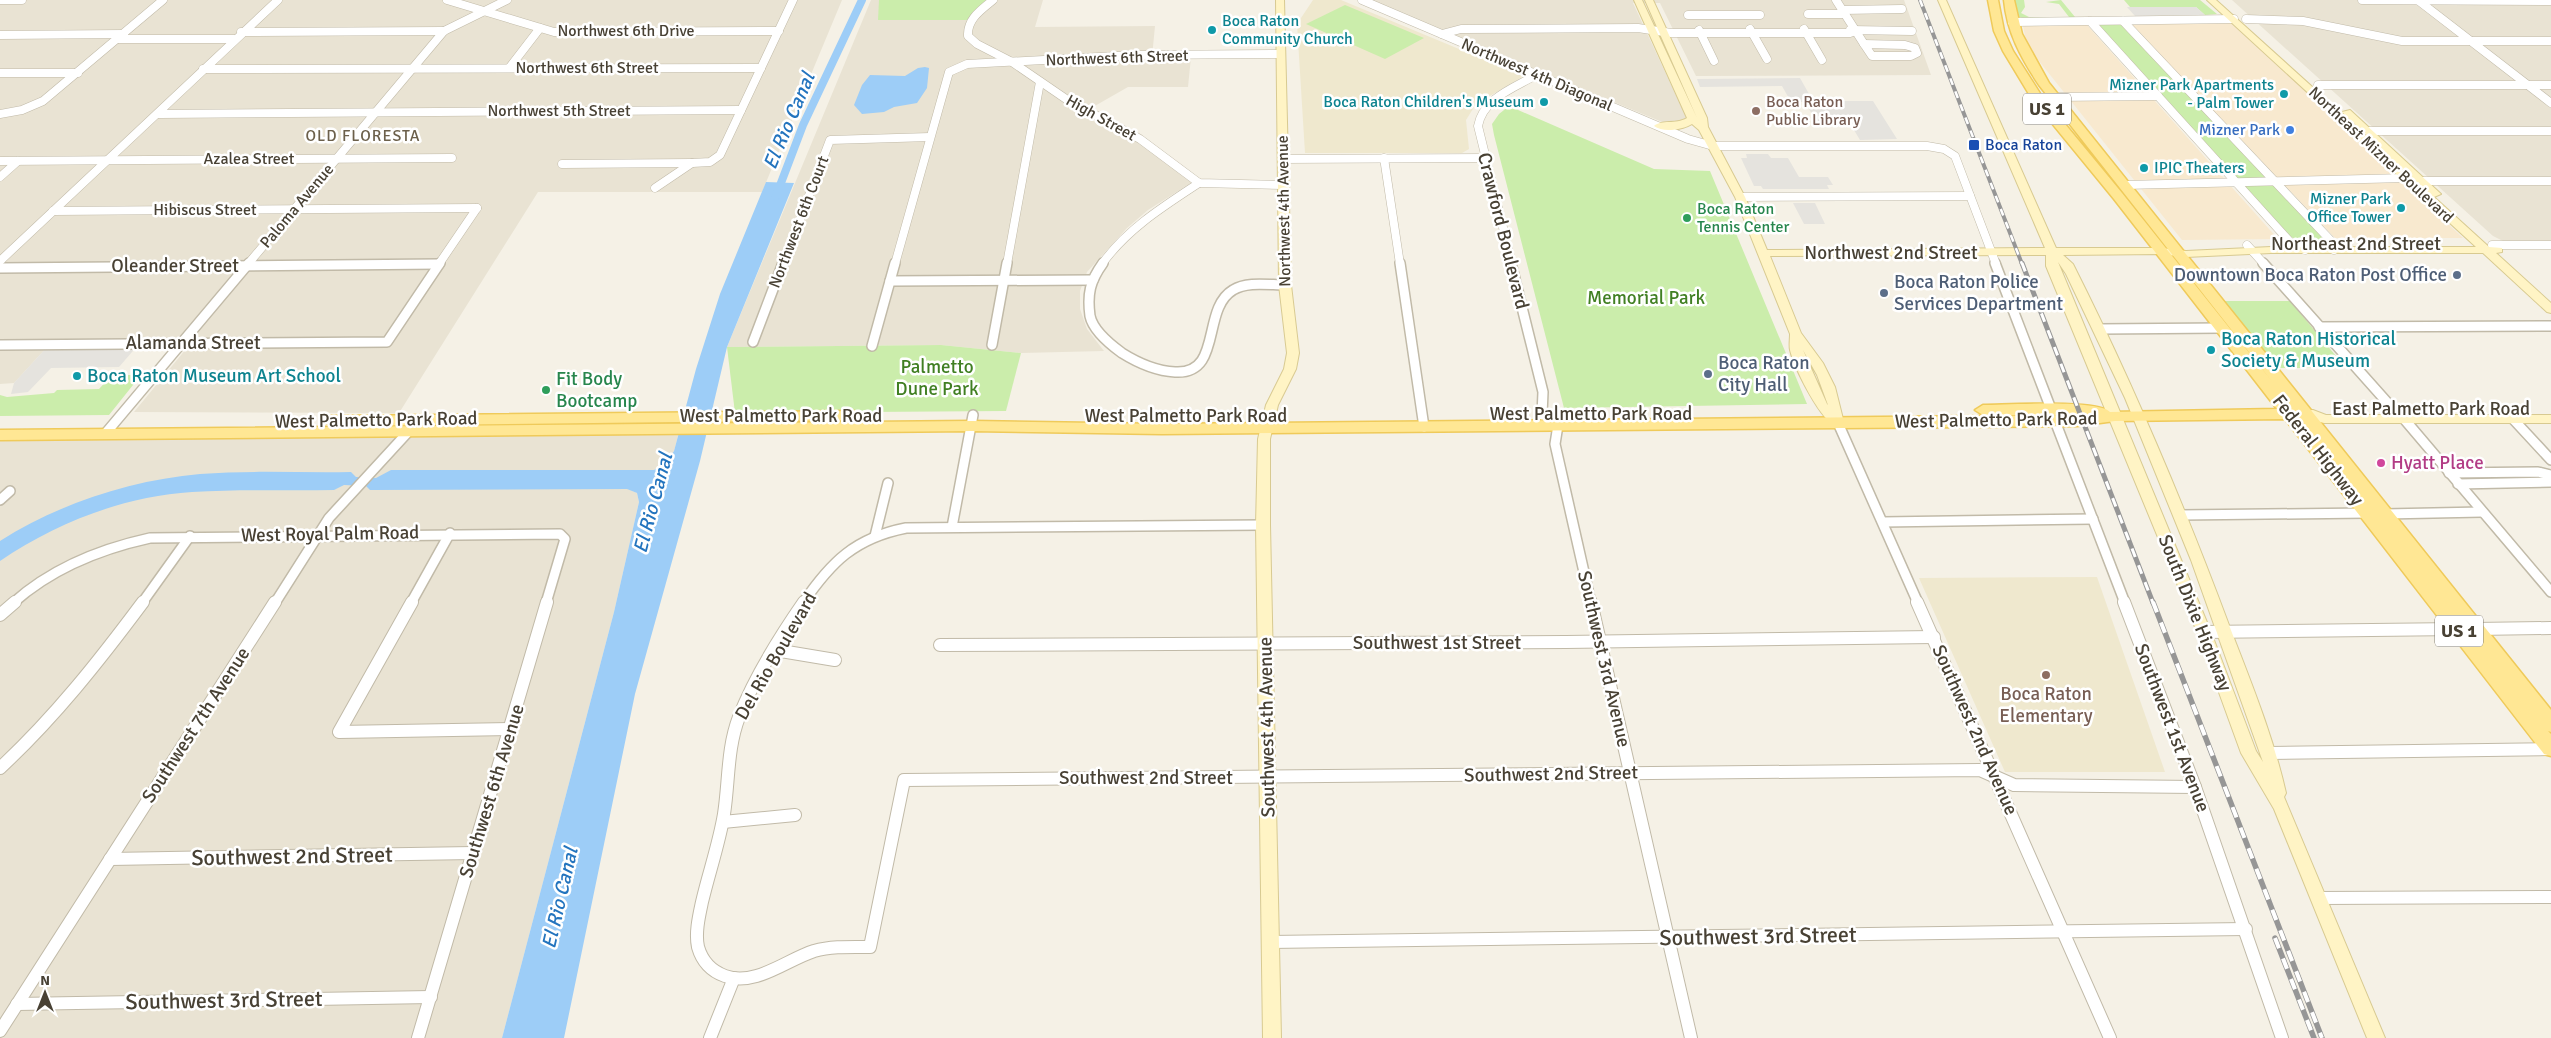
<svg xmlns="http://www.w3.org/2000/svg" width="2551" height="1038" font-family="Signika,sans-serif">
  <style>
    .residential { fill: #e9e3d3 }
    .commercial { fill: #f8e9cf }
    .education { fill: #efe8ce }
    .green { fill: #cbedab }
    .parking { fill: #e5e3de }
    .water { fill: #9dcdf7 }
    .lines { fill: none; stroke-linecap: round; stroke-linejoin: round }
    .canal { stroke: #9dcdf7; stroke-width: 8 }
    .street-far2-casing { stroke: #c1baa8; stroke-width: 9 }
    .street-far1-casing { stroke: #c1baa8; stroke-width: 12 }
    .street-casing { stroke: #c1baa8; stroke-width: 14 }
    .secondary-casing { stroke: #d8ca91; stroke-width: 2 }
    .primary-casing { stroke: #efca5a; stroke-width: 3 }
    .street-far2 { stroke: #fff; stroke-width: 8 }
    .street-far1 { stroke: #fff; stroke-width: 9 }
    .street { stroke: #fff; stroke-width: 12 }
    .secondary { fill: #fff4c5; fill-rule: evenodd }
    .primary { fill: #ffe794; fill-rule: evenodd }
    .rail-far2-casing { stroke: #969696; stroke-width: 4 }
    .rail-far1-casing { stroke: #969696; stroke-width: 5 }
    .rail-casing { stroke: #969696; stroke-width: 5.5 }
    .rail-far2 { stroke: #fff; stroke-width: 2.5; stroke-dasharray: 7; stroke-linecap: butt }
    .rail-far1 { stroke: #fff; stroke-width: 3; stroke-dasharray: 9; stroke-linecap: butt }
    .rail { stroke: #fff; stroke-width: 4; stroke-dasharray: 11; stroke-linecap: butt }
    .culture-dot { fill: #0f9aa8; stroke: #fff; stroke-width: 2 }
    .education-dot { fill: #8d6e63; stroke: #fff; stroke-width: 2 }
    .shop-dot { fill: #3f7fe0; stroke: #fff; stroke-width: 2 }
    .transit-dot { fill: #1a4fb4; stroke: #fff; stroke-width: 2 }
    .leisure-dot { fill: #2e9e5b; stroke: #fff; stroke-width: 2 }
    .service-dot { fill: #5c6f8a; stroke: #fff; stroke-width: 2 }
    .hotel-dot { fill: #d1479c; stroke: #fff; stroke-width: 2 }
    .labels { text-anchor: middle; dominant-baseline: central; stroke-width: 5; stroke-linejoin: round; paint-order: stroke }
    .far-culture-label { font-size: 16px; fill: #0d838f; stroke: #fff; text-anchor: end }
    .far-street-label { font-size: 16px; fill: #484134; stroke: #fff }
    .far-education-label { font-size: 16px; fill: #785e54; stroke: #fff; text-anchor: start }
    .far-shop-label { font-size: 16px; fill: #366cbe; stroke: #fff; text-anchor: end }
    .far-neighbourhood-label { font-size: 16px; letter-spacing: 1px; fill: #6c604b; stroke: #fff }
    .far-transit-label { font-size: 16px; fill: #164399; stroke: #fff; text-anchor: start }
    .far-leisure-label { font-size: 16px; fill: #27864d; stroke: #fff; text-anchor: start }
    .shield { fill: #fff; stroke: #7f7a71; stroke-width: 1 }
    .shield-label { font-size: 18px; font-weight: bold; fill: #484134 }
    .street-label { font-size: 19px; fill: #484134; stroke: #fff }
    .service-label { font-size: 19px; fill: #4e5e75; stroke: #fff; text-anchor: start }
    .park-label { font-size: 19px; fill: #407f22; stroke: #fff }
    .culture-label { font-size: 19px; fill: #0d838f; stroke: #fff; text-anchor: start }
    .leisure-label { font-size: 19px; fill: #27864d; stroke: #fff; text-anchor: start }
    .hotel-label { font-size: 19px; fill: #b23c85; stroke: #fff; text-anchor: start }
    .education-label { font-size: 19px; fill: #785e54; stroke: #fff }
    .water-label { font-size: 20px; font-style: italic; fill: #2374be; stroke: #fff }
    .near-street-label { font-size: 22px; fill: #484134; stroke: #fff }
  </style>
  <rect width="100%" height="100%" fill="#f5f1e6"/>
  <g class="residential">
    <path d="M0 0H842L762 192H538L399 413 134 412 186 349 138 345 48 346 14 383 0 384Z"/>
    <path d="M871 0H1043L1035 27 1155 26 1152 57H1191L1188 87H1128L1086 111 1127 133 1194 181 1148 210 1127 228 1087 272 1080 291V309L1087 329 1104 351 1021 353 941 345 727 347Z"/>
    <path d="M1368 0H1904L1931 75 1696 76 1660 3H1633L1687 119 1684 122 1667 124Z"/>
    <path d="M2232 0H2551V241L2505 242 2493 236Z"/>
    <path d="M679 432 674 451 666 463 654 470 614 471 606 488 628 489 637 493 639 502 614 612 502 1038H0V440Z"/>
  </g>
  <g class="commercial">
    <path d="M2130 23H2234L2463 238H2335Z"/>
    <path d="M2023 25H2087L2278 239 2182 240 2027 46Z"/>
  </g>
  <g class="education">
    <path d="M1313 0H1341L1524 76 1476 104 1466 120 1469 149 1462 153H1305L1297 24Z"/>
    <path d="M2097 577 2165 772H2005L1919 578Z"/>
  </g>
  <g class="green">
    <path d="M879 0H988L967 20H878Z"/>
    <path d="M2013 0H2024L2025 7 2021 13 2029 17H2069L2059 4 2046 2 2061 0 2075 17H2071L2073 20 2022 18 2016 16Z"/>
    <path d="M2124 0H2200L2217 14 2205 15 2196 7H2130Z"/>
    <path d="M1345 5 1424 38 1385 59 1306 24Z"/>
    <path d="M2113 22 2122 25 2322 236 2321 242H2302L2291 237 2097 25Z"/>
    <path d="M1509 106 1654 169 1710 171 1807 404 1564 408 1494 135 1492 124 1499 114Z"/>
    <path d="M2223 301H2290L2346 368H2278Z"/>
    <path d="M941 345 1021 353 1006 411 735 413 727 347Z"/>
    <path d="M112 375H141L109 415 0 416V395L7 397 54 393 57 390 99 389Z"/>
  </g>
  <g class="parking">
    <path d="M2127 7H2196L2205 15 2135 16Z"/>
    <path d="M1800 78 1813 101H1873L1897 139 1860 140 1851 125H1818L1805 102H1791L1782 86 1700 87 1697 79Z"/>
    <path d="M1746 154H1768L1771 158H1788L1799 177H1828L1833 185H1827L1829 189H1763L1761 186H1754L1741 158H1747Z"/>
    <path d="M1793 203H1815L1825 224H1804Z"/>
    <path d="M138 345 119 367 51 368 28 392 11 394 14 383 48 346Z"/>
  </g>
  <g class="water">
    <path d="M925 67 929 68 927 88 917 103 894 107 884 112 862 114 854 105 862 85 870 75 905 76 918 68Z"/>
    <path d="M766 182 794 183 727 347 700 461 635 694 564 1038H502L614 612 639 502 637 493 627 489 370 490 366 486 344 485 334 490C287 491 239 489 192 492 124 496 56 523 0 561V541C58 504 131 480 200 474 250 470 301 473 351 472L356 477 376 478 391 470H654L666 463 674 451 696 369 720 294Z"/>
  </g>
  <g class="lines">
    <path class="canal" d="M776 196 803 125 862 0"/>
    <g class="street-far2-casing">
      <g id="street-far2">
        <path d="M0 0H22"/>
        <path d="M447 0 554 32 779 31"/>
        <path d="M993 0C981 10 967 19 968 36L977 44 1012 62 1066 99 1140 139 1199 183 1283 185"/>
        <path d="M1362 0 1688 139 1713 146H1927L1944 149 1955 156 1996 264"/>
        <path d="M1836 0 1864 44"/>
        <path d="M2362 0 2551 1"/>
        <path d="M2419 1 2551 103"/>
        <path d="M1842 10 1902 9"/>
        <path d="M1808 14H1845"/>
        <path d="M1688 15H1760"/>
        <path d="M2246 19 2303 21 2402 41H2551"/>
        <path d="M2090 21 2292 244 2305 250"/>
        <path d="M2123 21 2334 244V250"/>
        <path d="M2012 22 2234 19"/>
        <path d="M1750 29 1767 59"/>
        <path d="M1804 29 1822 60"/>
        <path d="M1699 30 1714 61"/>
        <path d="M1850 30 1912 31"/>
        <path d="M241 32 444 31"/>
        <path d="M1442 34 1461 29 1638 28 1671 33H1850L1856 31"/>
        <path d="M0 35 124 34"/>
        <path d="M117 39H234"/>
        <path d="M1864 44 1905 45 1915 48 1917 53 1911 56H1872Z"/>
        <path d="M510 67 540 28"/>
        <path d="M203 69 761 68"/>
        <path d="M0 73H78"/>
        <path d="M2318 85H2551"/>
        <path d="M2054 97 2158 96"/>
        <path d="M0 114 22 110 43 101 163 0"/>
        <path d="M159 114 741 110"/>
        <path d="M2369 131H2551"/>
        <path d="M1384 158 1400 264"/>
        <path d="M1282 159 1485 158"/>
        <path d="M0 161 452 158"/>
        <path d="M562 164 692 163"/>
        <path d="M0 177 18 161"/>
        <path d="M2423 181H2551"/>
        <path d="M2125 185 2405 178"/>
        <path d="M655 188 692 163 710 162 720 155 793 0"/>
        <path d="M1740 197 1970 196"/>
        <path d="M53 211 477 208"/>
        <path d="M2247 245 2264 264"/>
        <path d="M2492 245H2551"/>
        <path d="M0 261 278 0"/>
        <path d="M248 264 444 31 507 0"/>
        <path d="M439 264 477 208"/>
        <path d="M783 264 830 140 930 137"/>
        <path d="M895 264 949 72 967 64 1136 55 1281 54"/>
        <path d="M1007 264 1040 82"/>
        <path d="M1102 264C1127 229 1164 206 1199 183"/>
        <path d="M1512 264 1478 126C1483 98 1514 88 1536 75"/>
      </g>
    </g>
    <g class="street-far1-casing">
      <g id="street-far1">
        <path d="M1103 263C1090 281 1087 294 1090 316 1093 330 1111 345 1122 353 1138 363 1156 371 1175 372 1223 375 1201 309 1233 290 1247 281 1269 285 1285 285"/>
        <path d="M1400 263 1424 427"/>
        <path d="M1511 263 1543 392 1542 415"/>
        <path d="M1995 263 2051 409"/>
        <path d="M2263 263 2394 410"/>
        <path d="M0 268 439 264"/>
        <path d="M890 281 1093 280"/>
        <path d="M2319 327 2551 326"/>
        <path d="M2100 329 2222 328"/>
        <path d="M753 342 783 263"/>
        <path d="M0 345 387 342 440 263"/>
        <path d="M992 345 1007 263"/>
        <path d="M872 346 895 263"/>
        <path d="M2513 419 2551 460"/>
        <path d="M2405 420 2551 592"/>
        <path d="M2055 421 2125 603"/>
        <path d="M1838 423 1918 603"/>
        <path d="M1558 425 1555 444 1591 603"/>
        <path d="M105 434 249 263"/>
        <path d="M2449 473 2538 472 2550 475"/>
        <path d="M2458 484 2551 482"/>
        <path d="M0 500 10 491"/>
        <path d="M2385 514 2482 512"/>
        <path d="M2181 515 2368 513"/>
        <path d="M1883 522 2093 519"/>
        <path d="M952 527 973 415"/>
        <path d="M875 536 888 483"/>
        <path d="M13 603C52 568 100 549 150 538L560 534 565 539 546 603"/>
        <path d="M142 603 190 536"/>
        <path d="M275 603 329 518 409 431"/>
        <path d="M411 603 450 533"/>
        <path d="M803 603C831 562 855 538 906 528L1263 525"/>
      </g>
    </g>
    <g class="street-casing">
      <g id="street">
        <path d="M412 602 339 732 510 729"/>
        <path d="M804 602C779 638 755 676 739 717 727 748 729 782 724 814 719 844 709 872 702 902 699 916 695 933 698 947 702 961 711 971 725 976 755 987 786 960 814 951 832 946 851 947 870 947L904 780 1980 770 2014 785 2195 787"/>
        <path d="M1591 602 1691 1038"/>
        <path d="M1917 602 2110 1038"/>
        <path d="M2124 602 2195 787 2282 1038"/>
        <path d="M0 615 15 602"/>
        <path d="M2475 629 2551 628"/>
        <path d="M2204 632 2458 629"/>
        <path d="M940 645 1566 642 1934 637"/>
        <path d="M775 650 835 660"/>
        <path d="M2269 753 2551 749"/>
        <path d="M0 768C54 718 99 661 143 602"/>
        <path d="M723 822 795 815"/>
        <path d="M110 859 473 853"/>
        <path d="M2319 898 2551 897"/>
        <path d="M1270 942 2246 929"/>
        <path d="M17 1004 431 997"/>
        <path d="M0 1031 275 602"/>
        <path d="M418 1038 547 602"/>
        <path d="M710 1038 734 978"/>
      </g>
    </g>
    <g class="secondary-casing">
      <g id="secondary">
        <path d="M1276 0H1284L1291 285 1299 353 1296 369 1278 405 1270 439V525L1281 1038H1263L1256 525 1258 439 1266 405 1284 369 1287 353 1279 285Z"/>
        <path d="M1634 0H1642L1697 118 1645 0H1653L1707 118 1708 127 1745 197 1767 250 2045 248 1938 0H1946L2056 248H2161L2186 251 2271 247H2476L2207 0H2216L2390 157 2342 112 2350 110 2441 194 2434 197 2489 247 2502 248V252L2496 253 2551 303V313L2547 312 2483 253H2271L2186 257 2161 254 2063 255 2073 264C2132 381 2183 502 2229 625 2250 680 2273 735 2286 793L2284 797 2385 1038H2367L2274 809 2241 753 2197 632 2046 266V255L1770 256 1801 333 1823 363 1835 387 1844 423 1838 427C1821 423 1794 367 1790 350 1789 345 1790 339 1790 334L1735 197 1699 130 1692 124C1682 130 1663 133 1654 126 1662 119 1675 125 1687 118ZM2058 262 2066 274 2125 398 2191 560 2263 762 2256 751 2211 632ZM1803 350 1817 375 1828 405 1827 404Z"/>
        <path d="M2313 410 2326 415H2551V423H2324L2301 417 2300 414 2301 411Z"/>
      </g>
    </g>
    <g class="primary-casing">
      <g id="primary">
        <path d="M1988 0H1998L2004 31 2013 51 2041 95 2122 193 2274 384 2039 85C2021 58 2007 32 2004 0H2014L2022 34 2049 83 2551 710V732L2548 731 2551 734V756L2544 754 2285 419 2115 421 2077 426 1162 434 972 431 0 440V430L972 421 1162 424 2085 415H1983L1975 410 1983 405C2005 405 2097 399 2110 412L2277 409 2114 199 2032 99 2003 51 1994 31Z"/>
        <path d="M854 411 862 416 859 420 331 426 323 421 331 416Z"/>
      </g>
    </g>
    <use href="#street-far2" class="street-far2"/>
    <use href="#street-far1" class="street-far1"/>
    <use href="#street" class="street"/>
    <use href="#secondary" class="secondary"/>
    <use href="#primary" class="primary"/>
    <g class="rail-far2-casing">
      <path id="rail-far2" d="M1920 0 2022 264"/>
    </g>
    <g class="rail-far1-casing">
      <path id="rail-far1" d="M2022 263 2153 603"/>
    </g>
    <g class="rail-casing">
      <g id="rail">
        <path d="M2153 602 2322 1038"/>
        <path d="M2275 938 2314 1038"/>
      </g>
    </g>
    <use href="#rail-far2" class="rail-far2"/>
    <use href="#rail-far1" class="rail-far1"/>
    <use href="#rail" class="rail"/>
  </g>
  <g class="culture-dot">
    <circle cx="1212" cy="30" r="5"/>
    <circle cx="2284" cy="94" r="5"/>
    <circle cx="1544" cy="102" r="5"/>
    <circle cx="2144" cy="168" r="5"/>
    <circle cx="2401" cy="208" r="5"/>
    <circle cx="2211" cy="350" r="5"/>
    <circle cx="77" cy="376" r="5"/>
  </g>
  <g class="education-dot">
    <circle cx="1756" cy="111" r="5"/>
    <circle cx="2046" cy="675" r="5"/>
  </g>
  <circle class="shop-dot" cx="2290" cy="130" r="5"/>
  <rect class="transit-dot" x="1968" y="139" width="12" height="12" rx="2.5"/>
  <g class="leisure-dot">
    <circle cx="1687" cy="218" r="5"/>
    <circle cx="546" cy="390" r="5"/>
  </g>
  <g class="service-dot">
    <circle cx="2457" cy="275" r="5"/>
    <circle cx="1884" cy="293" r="5"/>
    <circle cx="1708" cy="374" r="5"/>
  </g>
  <circle class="hotel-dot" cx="2381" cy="463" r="5"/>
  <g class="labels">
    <g class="far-culture-label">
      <text x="1222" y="21" text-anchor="start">Boca Raton<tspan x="1222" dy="18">Community Church</tspan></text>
      <text x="2274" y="85">Mizner Park Apartments<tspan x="2274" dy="18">- Palm Tower</tspan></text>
      <text x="1534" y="102">Boca Raton Children's Museum</text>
      <text x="2154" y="168" text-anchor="start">IPIC Theaters</text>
      <text x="2391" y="199">Mizner Park<tspan x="2391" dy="18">Office Tower</tspan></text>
    </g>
    <g class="far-street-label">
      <text x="626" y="31">Northwest 6th Drive</text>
      <text transform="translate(1117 58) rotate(-2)">Northwest 6th Street</text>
      <text x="587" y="68">Northwest 6th Street</text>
      <text transform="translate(1537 75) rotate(23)">Northwest 4th Diagonal</text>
      <text x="559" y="111">Northwest 5th Street</text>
      <text transform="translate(1101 118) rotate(29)">High Street</text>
      <text transform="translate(2381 155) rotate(43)">Northeast Mizner Boulevard</text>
      <text x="249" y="159">Azalea Street</text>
      <text transform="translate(297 206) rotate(-50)">Paloma Avenue</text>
      <text x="205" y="210">Hibiscus Street</text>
      <text transform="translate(1284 211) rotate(-91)">Northwest 4th Avenue</text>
      <text transform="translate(799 222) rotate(-69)">Northwest 6th Court</text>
    </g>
    <g class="far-education-label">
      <text x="1766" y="102">Boca Raton<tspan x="1766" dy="18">Public Library</tspan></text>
    </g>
    <g class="far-shop-label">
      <text x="2280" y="130">Mizner Park</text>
    </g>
    <g class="far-neighbourhood-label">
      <text x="363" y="136">OLD FLORESTA</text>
    </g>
    <g class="far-transit-label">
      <text x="1985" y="145">Boca Raton</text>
    </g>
    <g class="far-leisure-label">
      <text x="1697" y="209">Boca Raton<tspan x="1697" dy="18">Tennis Center</tspan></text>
    </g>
    <g class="shield">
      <rect x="2023" y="93.5" width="48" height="31" rx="4"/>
      <rect x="2435" y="615.5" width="48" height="31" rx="4"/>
    </g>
    <g class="shield-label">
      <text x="2047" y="109">US 1</text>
      <text x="2459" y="631">US 1</text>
    </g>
    <g class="street-label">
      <text transform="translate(1503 231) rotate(76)">Crawford Boulevard</text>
      <text x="2356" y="244">Northeast 2nd Street</text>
      <text x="1891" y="253">Northwest 2nd Street</text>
      <text x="175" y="266">Oleander Street</text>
      <text x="193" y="343">Alamanda Street</text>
      <text x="2431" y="409">East Palmetto Park Road</text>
      <text x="1591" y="414">West Palmetto Park Road</text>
      <text x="781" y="416">West Palmetto Park Road</text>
      <text x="1186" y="416">West Palmetto Park Road</text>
      <text transform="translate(376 420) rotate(-1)">West Palmetto Park Road</text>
      <text transform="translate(1996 420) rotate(-1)">West Palmetto Park Road</text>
      <text transform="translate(2318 450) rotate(52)">Federal Highway</text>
      <text transform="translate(330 534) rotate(-1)">West Royal Palm Road</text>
      <text transform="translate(2195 613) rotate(68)">South Dixie Highway</text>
      <text x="1437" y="643">Southwest 1st Street</text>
      <text transform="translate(776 656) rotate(-60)">Del Rio Boulevard</text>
      <text transform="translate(1604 659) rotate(77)">Southwest 3rd Avenue</text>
      <text transform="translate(196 725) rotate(-57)">Southwest 7th Avenue</text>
      <text transform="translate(1267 727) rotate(-91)">Southwest 4th Avenue</text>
      <text transform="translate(2172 728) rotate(69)">Southwest 1st Avenue</text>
      <text transform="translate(1975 730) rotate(66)">Southwest 2nd Avenue</text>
      <text transform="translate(1551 774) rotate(-1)">Southwest 2nd Street</text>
      <text x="1146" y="778">Southwest 2nd Street</text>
      <text transform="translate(492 791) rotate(-73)">Southwest 6th Avenue</text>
    </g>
    <g class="service-label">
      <text x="2447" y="275" text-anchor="end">Downtown Boca Raton Post Office</text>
      <text x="1894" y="282">Boca Raton Police<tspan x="1894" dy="22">Services Department</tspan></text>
      <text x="1718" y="363">Boca Raton<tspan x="1718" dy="22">City Hall</tspan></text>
    </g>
    <g class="park-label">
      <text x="1646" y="298">Memorial Park</text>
      <text x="937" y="367">Palmetto<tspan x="937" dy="22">Dune Park</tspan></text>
    </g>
    <g class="culture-label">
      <text x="2221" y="339">Boca Raton Historical<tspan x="2221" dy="22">Society &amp; Museum</tspan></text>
      <text x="87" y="376">Boca Raton Museum Art School</text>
    </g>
    <g class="leisure-label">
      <text x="556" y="379">Fit Body<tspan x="556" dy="22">Bootcamp</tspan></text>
    </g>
    <g class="hotel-label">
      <text x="2391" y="463">Hyatt Place</text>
    </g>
    <g class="education-label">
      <text x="2046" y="694">Boca Raton<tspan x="2046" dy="22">Elementary</tspan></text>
    </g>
    <g class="water-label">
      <text transform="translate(789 121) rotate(-67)">El Rio Canal</text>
      <text transform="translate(653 503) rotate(-75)">El Rio Canal</text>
      <text transform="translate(560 898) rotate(-77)">El Rio Canal</text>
    </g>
    <g class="near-street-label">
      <text transform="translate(292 856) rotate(-1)">Southwest 2nd Street</text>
      <text transform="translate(1758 936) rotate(-1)">Southwest 3rd Street</text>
      <text transform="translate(224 1000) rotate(-1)">Southwest 3rd Street</text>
    </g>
  </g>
  <g transform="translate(45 993)" stroke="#ffffff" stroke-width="4" paint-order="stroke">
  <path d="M0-4L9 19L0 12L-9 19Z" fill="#484134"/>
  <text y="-8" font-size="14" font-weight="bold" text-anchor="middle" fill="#484134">N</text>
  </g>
</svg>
